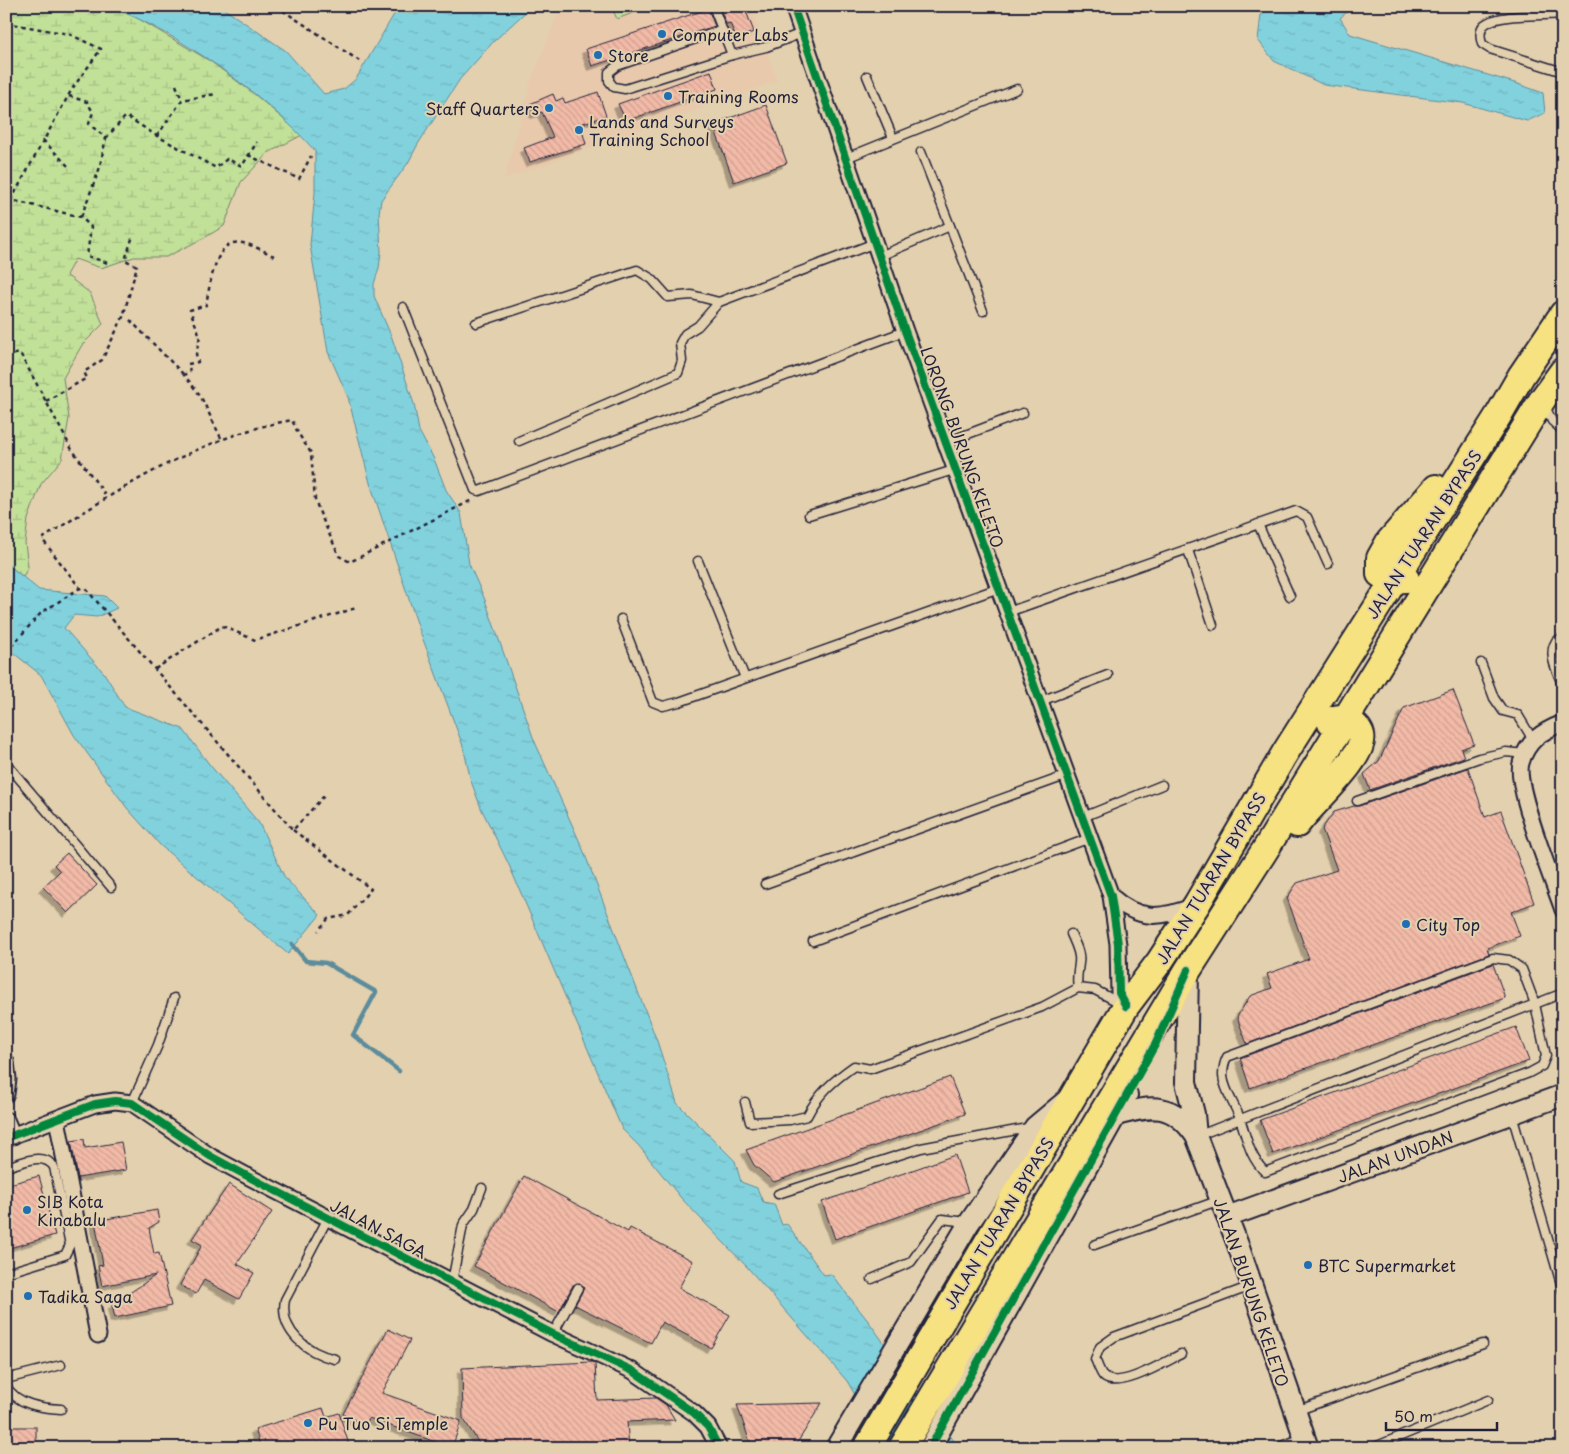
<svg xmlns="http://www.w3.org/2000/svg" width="1569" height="1454" font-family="'Playpen Sans',sans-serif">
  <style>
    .built { fill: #e8c9ac }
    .wetland { fill: url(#wetland-marsh); stroke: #72816a }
    .pitch { fill: #c1e098; stroke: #72816a }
    .water { fill: url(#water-ripples); stroke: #5c8c9c }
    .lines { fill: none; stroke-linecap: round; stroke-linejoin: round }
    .stream { stroke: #5c8c9c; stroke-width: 4.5 }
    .building { fill: url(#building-back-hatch); stroke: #22223b; filter: url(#shadow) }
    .service-casing { stroke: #22223b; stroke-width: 11 }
    .minor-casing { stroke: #22223b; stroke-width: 19 }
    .tertiary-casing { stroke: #22223b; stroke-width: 24 }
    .trunk-casing { stroke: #22223b; stroke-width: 30 }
    .path { stroke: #22223b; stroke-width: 2.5; stroke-dasharray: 4 4; stroke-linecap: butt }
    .service { stroke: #e3d0ae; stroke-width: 8 }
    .minor { stroke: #e3d0ae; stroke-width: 15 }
    .tertiary { stroke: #e3d0ae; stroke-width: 20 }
    .trunk { stroke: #f7e281; stroke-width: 26 }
    .cycleway-casing { stroke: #e3d0ae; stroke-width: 11 }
    .cycleway { stroke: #00873e; stroke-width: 8 }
    .poi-dot { fill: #1f6fb2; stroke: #e3d0ae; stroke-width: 2 }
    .labels { text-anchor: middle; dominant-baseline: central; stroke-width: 4; stroke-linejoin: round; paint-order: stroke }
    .poi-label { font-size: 16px; fill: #22223b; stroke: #e3d0ae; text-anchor: start }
    .street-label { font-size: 16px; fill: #22223b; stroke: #e3d0ae }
  </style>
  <defs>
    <pattern id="wetland-marsh" width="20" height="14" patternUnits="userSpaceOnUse" patternTransform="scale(1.25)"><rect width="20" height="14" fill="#c1e098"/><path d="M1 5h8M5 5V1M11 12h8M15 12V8" fill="none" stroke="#a6c084"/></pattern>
    <pattern id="water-ripples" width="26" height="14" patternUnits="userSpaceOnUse" patternTransform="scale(1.25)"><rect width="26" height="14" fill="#82d2dd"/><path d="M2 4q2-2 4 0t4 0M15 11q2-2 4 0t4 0" fill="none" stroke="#70b4bf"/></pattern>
    <pattern id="building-back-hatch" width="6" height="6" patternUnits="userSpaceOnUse" patternTransform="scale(1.25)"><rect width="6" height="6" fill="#f2baa7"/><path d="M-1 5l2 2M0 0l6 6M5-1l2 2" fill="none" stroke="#cfa091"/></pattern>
    <filter id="shadow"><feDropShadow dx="-4.5" dy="4.5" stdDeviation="0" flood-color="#0004"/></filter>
  </defs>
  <rect width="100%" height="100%" fill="#e3d0ae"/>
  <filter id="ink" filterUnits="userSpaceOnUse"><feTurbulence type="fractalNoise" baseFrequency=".02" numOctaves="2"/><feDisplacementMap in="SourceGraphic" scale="10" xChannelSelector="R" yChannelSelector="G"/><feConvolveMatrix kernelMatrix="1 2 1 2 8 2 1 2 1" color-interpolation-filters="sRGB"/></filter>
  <g filter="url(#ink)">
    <path class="built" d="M561 6H751L777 81 504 179 531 81Z"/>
    <path class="wetland" d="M6 6H107L132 15 210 61 253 93 302 135 268 153 241 182 224 226 204 238 166 257H134L101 268 75 259 66 275 90 293 103 324 82 345 63 378 69 418 62 459 41 484 28 519 25 543 28 567 23 577 6 563Z"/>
    <path class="pitch" d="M611 6H651L617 19Z"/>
    <g class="water">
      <path d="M107 6H220L286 51 324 94 344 89 356 79 399 6H532L494 41 460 79 418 144 408 163 381 200 379 213 381 252 379 268 374 284V296L392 338 414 404 419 431 434 459 446 490 461 513 469 564 485 600 534 740 582 847 657 1041 677 1103 735 1161 741 1182 757 1188 763 1202 774 1204 782 1225 787 1224 824 1275 831 1274 869 1322 959 1448H886L847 1381 748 1268 681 1198 639 1146 622 1129 509 865 481 808 471 781 463 746 418 626 370 483 348 397 328 352 310 245 315 193V151C268 97 175 29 107 6Z"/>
      <path d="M1262 6H1354L1340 18 1350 34 1518 84 1543 93 1545 113 1527 121 1463 103 1324 85 1274 61 1258 40Z"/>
      <path d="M6 563 39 590 105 596 117 608 97 617 74 615 64 628 104 673 125 707 183 729 209 764 259 823 285 878 320 915 288 954 161 846 127 808 74 735 41 675 6 647Z"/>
    </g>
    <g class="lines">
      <path class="stream" d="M292 944 306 961 326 963 376 992 353 1035 399 1071"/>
    </g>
    <g class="building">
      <path d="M719 6H744L754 32 736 38 730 23 726 24Z"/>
      <path d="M708 9 715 26 592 66 586 49Z"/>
      <path d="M711 71 717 89 626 121 618 104Z"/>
      <path d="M598 92 606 116 580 124 586 144 530 162 524 148 553 137 542 112 535 114 530 104 553 94 556 101 563 98 565 103Z"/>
      <path d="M766 105 787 163 734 182 713 124Z"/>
      <path d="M1453 690 1474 744 1461 749 1464 757 1370 790 1364 774 1379 761 1404 708Z"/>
      <path d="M1468 768 1485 817 1501 811 1534 903 1511 912 1520 936 1487 948 1489 954 1247 1044 1237 1017 1250 996 1272 988 1267 974 1309 959 1287 898 1297 883 1337 870 1322 829 1334 812 1354 806H1359Z"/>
      <path d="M67 853 97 885 68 913 43 887 60 871 54 865Z"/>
      <path d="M1493 964 1505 998 1250 1088 1240 1058Z"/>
      <path d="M1516 1027 1529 1061 1273 1154 1260 1120Z"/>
      <path d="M950 1077 965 1114 774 1182 754 1165 746 1150Z"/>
      <path d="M84 1139 85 1148 121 1142 126 1170 78 1178 71 1141Z"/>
      <path d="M955 1155 968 1192 835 1239 822 1202Z"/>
      <path d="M39 1176 55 1235 6 1249V1185Z"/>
      <path d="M524 1176 628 1232 630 1228 693 1261 679 1288 730 1315 711 1348 662 1322 651 1343 575 1305 584 1288 580 1283 573 1285 559 1312 474 1266Z"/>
      <path d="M229 1184 272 1212 237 1264 254 1273 239 1299 204 1280 196 1294 180 1285 202 1245 192 1239Z"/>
      <path d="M157 1210 159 1222 149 1228 154 1254 159 1253 171 1306 115 1318 112 1305 156 1275 102 1286 98 1266 103 1265 95 1221Z"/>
      <path d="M388 1329 410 1340 382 1393 461 1421 452 1448 369 1418 365 1426 343 1414Z"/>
      <path d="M592 1362 595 1364 597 1400 656 1398 666 1405 675 1420 627 1422 629 1448H482L463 1418 462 1368Z"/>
      <path d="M822 1403 794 1448H752L737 1405Z"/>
      <path d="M323 1408 326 1417 339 1413 350 1448H261L255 1429Z"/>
      <rect x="6" y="1427" width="30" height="21"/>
    </g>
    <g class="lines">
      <g class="service-casing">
        <g id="service">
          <path d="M713 6 732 55"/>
          <path d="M1563 14C1545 16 1497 13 1484 25 1479 30 1480 37 1482 44L1490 49 1563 72"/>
          <path d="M722 30 617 66 609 72V81L614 87 625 89 732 55 766 47 802 33"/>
          <path d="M867 76 893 138"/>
          <path d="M846 158 1017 89"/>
          <path d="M950 226 983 311"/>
          <path d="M880 256 950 226 921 152"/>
          <path d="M403 307 475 490 479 491 905 331"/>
          <path d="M476 323 637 270 652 279 668 297 692 295 719 302 875 243"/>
          <path d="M1545 406 1552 421 1563 431"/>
          <path d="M519 441 678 373 682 361 680 343 685 334 698 326 719 302"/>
          <path d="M947 442 1023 413"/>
          <path d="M809 515 957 469"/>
          <path d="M1258 524 1290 596"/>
          <path d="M1188 550 1213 625"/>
          <path d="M698 561 745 678"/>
          <path d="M1008 612 1296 511 1307 517 1328 564"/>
          <path d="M621 619 653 702 663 706 679 702 999 588"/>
          <path d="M1563 638 1556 641C1547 655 1557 671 1563 686"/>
          <path d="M1481 663 1494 698 1503 711 1518 715 1533 740"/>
          <path d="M1041 701 1108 675"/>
          <path d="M6 763 111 887"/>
          <path d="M1357 801 1479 758 1506 752 1525 754"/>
          <path d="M1083 817 1162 785"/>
          <path d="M765 884 1068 775"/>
          <path d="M1071 934C1075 943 1081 954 1079 963 1078 973 1076 978 1078 988"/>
          <path d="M813 941 1090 838"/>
          <path d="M1493 958 1509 960 1522 969 1535 1004 1546 1056 1542 1066 1529 1073 1265 1172C1248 1155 1247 1137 1239 1116 1234 1104 1224 1089 1223 1076 1223 1069 1224 1063 1227 1057Z"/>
          <path d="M745 1102 750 1122 790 1120 807 1116C818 1094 834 1080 854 1066L870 1069 1042 1007 1078 988 1095 990 1122 1004"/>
          <path d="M132 1103 158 1045 174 998"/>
          <path d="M1512 1115 1563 1291"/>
          <path d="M1197 1136 1563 993"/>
          <path d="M6 1167C21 1163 44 1151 54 1167L70 1245 65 1255 6 1273"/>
          <path d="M778 1194 921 1148 1033 1127"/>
          <path d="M329 1216 285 1300C279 1331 307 1353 335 1359"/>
          <path d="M1094 1245 1220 1200"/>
          <path d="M872 1279 911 1262 942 1219 967 1222"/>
          <path d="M452 1282 463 1225 474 1209 482 1188"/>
          <path d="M553 1334 578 1288"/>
          <path d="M1181 1354C1165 1362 1119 1390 1104 1377 1100 1373 1098 1365 1095 1359L1100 1347 1114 1337 1251 1286"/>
          <path d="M6 1379 61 1365"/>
          <path d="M6 1386C17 1405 42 1408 61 1409"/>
          <path d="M1296 1411 1483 1344"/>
          <path d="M1276 1448 1303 1438"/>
          <path d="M1372 1448 1488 1400"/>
        </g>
      </g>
      <g class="minor-casing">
        <g id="minor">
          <path d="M793 6 905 331 1111 896 1118 944 1119 993 1126 1006"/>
          <path d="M1563 723C1542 731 1527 741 1521 763 1514 786 1554 883 1563 910"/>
          <path d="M1111 896C1139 921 1160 919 1194 906"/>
          <path d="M6 1062 8 1079 6 1094"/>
          <path d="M57 1119 98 1335"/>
          <path d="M6 1120 13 1136"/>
          <path d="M6 1138 95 1104 115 1101 132 1103 210 1156 251 1178 553 1334 633 1371 694 1413 708 1427 719 1448"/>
        </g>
      </g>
      <g class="tertiary-casing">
        <g id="tertiary">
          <path d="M1188 970 1186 1082 1194 1114 1196 1136"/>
          <path d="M1116 1115C1153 1105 1172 1102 1196 1136L1238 1245 1308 1448"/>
          <path d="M1227 1217 1563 1095"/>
          <path d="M836 1448 969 1223 1035 1127 1066 1101"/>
          <path d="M930 1448 1127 1095"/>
        </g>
      </g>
      <g class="trunk-casing">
        <g id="trunk">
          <path d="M1406 579 1389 580 1380 574V558L1389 542 1436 488"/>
          <path d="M1297 824C1310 805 1367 756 1361 735 1359 728 1354 725 1348 721 1342 717 1336 718 1330 721"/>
          <path d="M867 1448 1126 1006 1160 961 1197 904 1285 753 1498 416 1521 376 1563 314"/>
          <path d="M902 1448 1188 970 1265 850 1542 400 1563 371"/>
        </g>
      </g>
      <g class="path">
        <path d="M276 6 361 62"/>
        <path d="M6 23 69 34 101 49 72 89 11 200 81 217 91 227 87 256 108 263"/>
        <path d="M176 85 182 100"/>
        <path d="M69 96 87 102 93 112 89 124 106 138 99 170 81 217"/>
        <path d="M157 136 182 100 216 94"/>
        <path d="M106 138 126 116 157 136 216 168 227 159 242 166 257 142"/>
        <path d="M43 140 68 166"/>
        <path d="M248 155 299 179 311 156"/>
        <path d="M130 320 184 375"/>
        <path d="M6 356 20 353 71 448 107 497"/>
        <path d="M46 401 87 378 84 372 102 360 123 317 137 266 125 260 133 236"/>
        <path d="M221 438 200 395 184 375 190 371 188 364 198 362 196 354 200 336 190 310 206 305C209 289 215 246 233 243 245 240 263 251 274 256"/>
        <path d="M6 652 41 613 80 588"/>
        <path d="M155 669 222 626 255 640 356 608"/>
        <path d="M324 796 293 830 87 590 80 588 42 539C119 489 201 436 292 420L298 433 311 453 315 499 319 511 339 556 350 562 472 500"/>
        <path d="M293 830 371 889 348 915 328 919 318 931"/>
      </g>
      <use href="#service" class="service"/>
      <use href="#minor" class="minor"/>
      <use href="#tertiary" class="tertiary"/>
      <use href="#trunk" class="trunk"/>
      <g class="cycleway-casing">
        <g id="cycleway">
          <path d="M793 6 905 331 1111 896 1118 944 1119 993 1126 1006"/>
          <path d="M6 1138 95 1104 115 1101 132 1103 210 1156 251 1178 553 1334 633 1371 694 1413 708 1427 719 1448"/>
          <path d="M930 1448 1156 1043 1188 970"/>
        </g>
      </g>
      <use href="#cycleway" class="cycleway"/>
    </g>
  </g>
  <g class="poi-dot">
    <circle cx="662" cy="34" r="5"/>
    <circle cx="598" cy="55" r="5"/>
    <circle cx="668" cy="96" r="5"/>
    <circle cx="549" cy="108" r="5"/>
    <circle cx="579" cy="130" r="5"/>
    <circle cx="1406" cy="924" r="5"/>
    <circle cx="27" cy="1210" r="5"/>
    <circle cx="1308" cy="1265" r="5"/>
    <circle cx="28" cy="1296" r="5"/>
    <circle cx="308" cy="1423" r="5"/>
  </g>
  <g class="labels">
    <g class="poi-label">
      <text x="672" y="34">Computer Labs</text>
      <text x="608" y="55">Store</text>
      <text x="678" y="96">Training Rooms</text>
      <text x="539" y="108" text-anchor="end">Staff Quarters</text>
      <text x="589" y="121">Lands and Surveys<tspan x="589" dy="18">Training School</tspan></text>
      <text x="1416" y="924">City Top</text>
      <text x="37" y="1201">SIB Kota<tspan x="37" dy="18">Kinabalu</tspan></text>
      <text x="1318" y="1265">BTC Supermarket</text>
      <text x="38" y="1296">Tadika Saga</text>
      <text x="318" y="1423">Pu Tuo Si Temple</text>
    </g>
    <g class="street-label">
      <text transform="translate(963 447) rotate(70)">LORONG BURUNG KELETO</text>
      <text transform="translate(1423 534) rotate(-57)">JALAN TUARAN BYPASS</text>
      <text transform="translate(1210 878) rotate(-59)">JALAN TUARAN BYPASS</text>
      <text transform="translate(1395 1156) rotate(-20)">JALAN UNDAN</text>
      <text transform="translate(998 1223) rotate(-59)">JALAN TUARAN BYPASS</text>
      <text transform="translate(379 1228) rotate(28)">JALAN SAGA</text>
      <text transform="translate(1252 1292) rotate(71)">JALAN BURUNG KELETO</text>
    </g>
  </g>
  <rect width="1569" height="1454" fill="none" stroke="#e3d0ae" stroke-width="25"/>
  <rect x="12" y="12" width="1544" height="1429" fill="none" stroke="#22223b" stroke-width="2" filter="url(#ink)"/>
  <path d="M1386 1422v8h111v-8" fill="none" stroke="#22223b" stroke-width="2.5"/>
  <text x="1394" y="1422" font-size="15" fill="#22223b" stroke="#e3d0ae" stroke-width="4" paint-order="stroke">50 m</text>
</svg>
